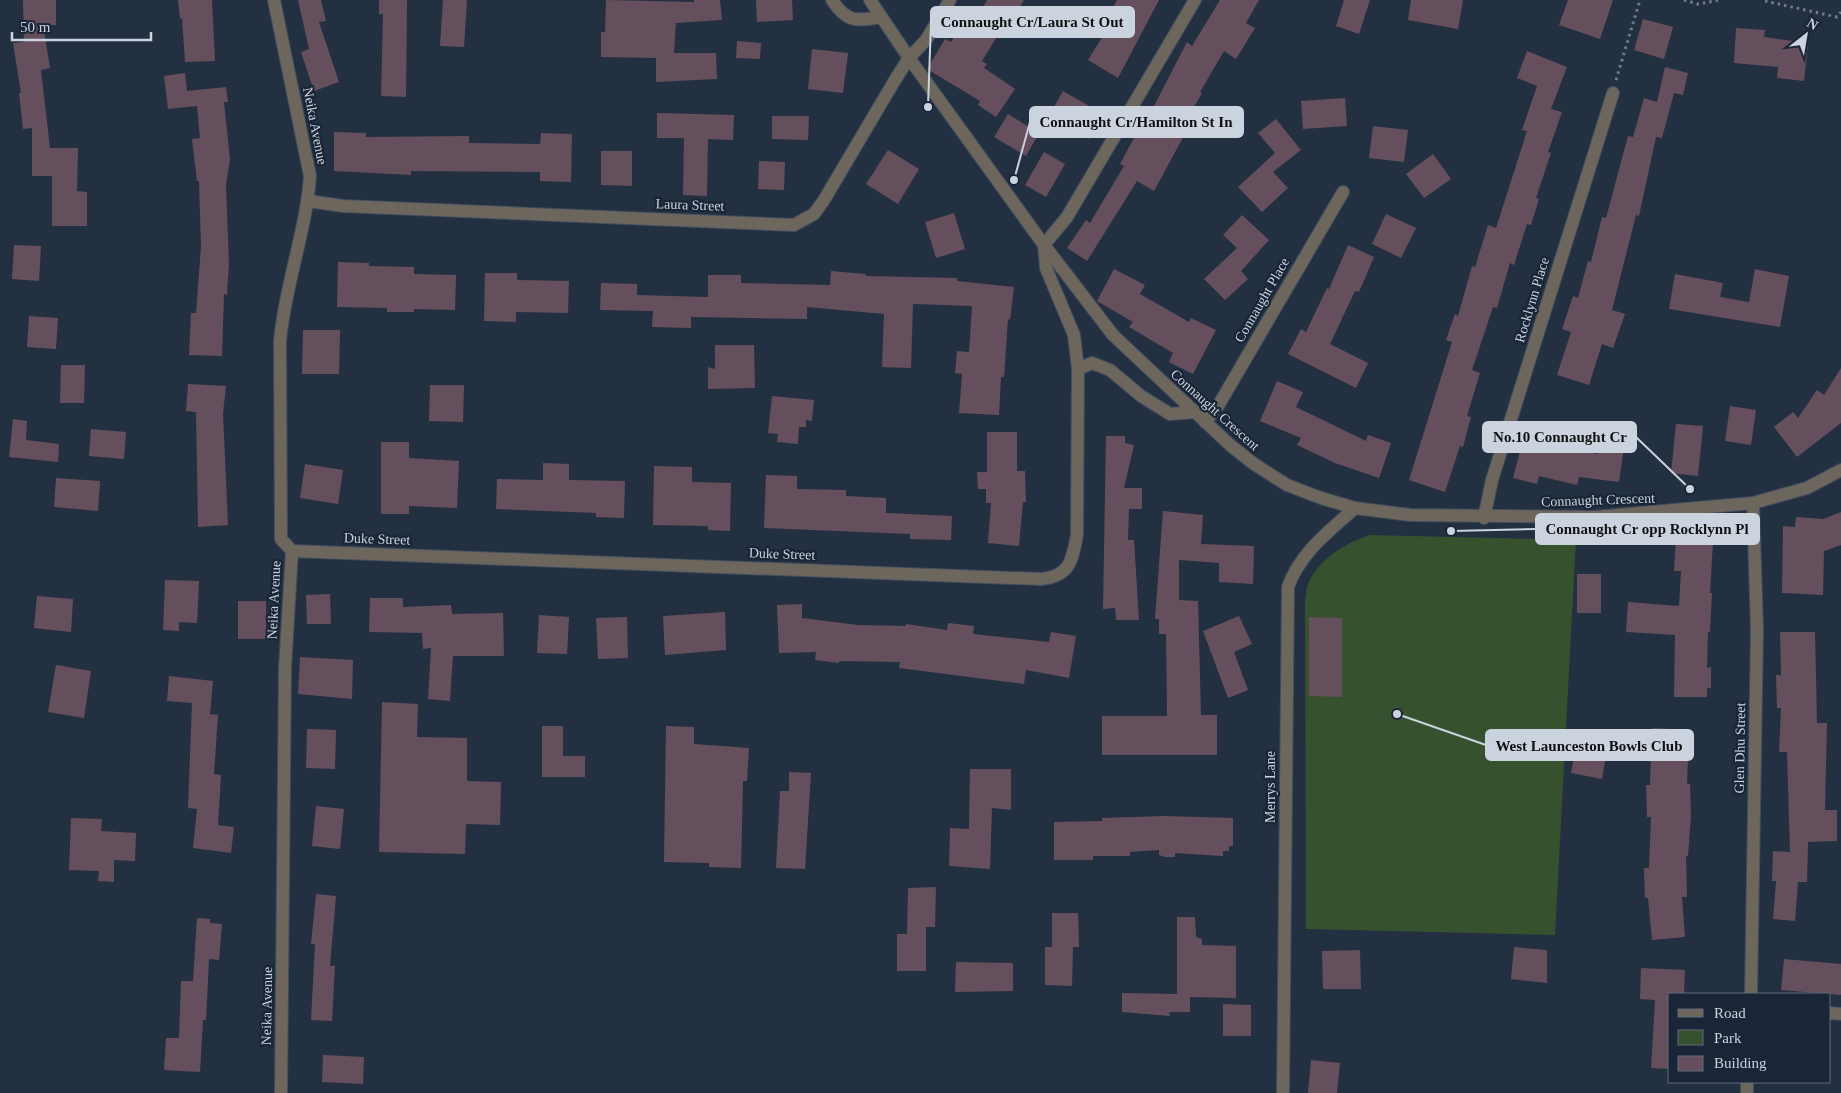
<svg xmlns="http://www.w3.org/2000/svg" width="1841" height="1093" font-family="'Times New Roman',serif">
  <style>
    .green { fill: #36512d }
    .building { fill: #664f5c }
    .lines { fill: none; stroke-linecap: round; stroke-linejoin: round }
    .minor-casing { stroke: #414d5e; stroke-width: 14 }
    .path { stroke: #727d8c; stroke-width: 3; stroke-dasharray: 2.5 4; stroke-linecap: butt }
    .minor { stroke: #6d665d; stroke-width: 12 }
    .labels { text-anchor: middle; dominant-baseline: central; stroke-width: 4.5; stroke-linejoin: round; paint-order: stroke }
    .street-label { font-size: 14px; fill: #cbd3de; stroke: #1a2637 }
    .leader { fill: none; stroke: #cbd3de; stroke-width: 2 }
    .callout-dot { fill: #cbd3de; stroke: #1a2637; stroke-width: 2 }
    .callout { fill: #cbd3de; stroke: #cbd3de; stroke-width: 2 }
    .callout-label { font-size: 15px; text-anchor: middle; font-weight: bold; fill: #111 }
  </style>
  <rect width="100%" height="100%" fill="#233042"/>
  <path class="green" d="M1370 535 1576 540 1555 935 1306 929 1305 601C1306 596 1306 587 1309 582 1319 559 1347 542 1370 535Z"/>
  <g class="building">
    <path d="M23 0H56V25H43L50 68 41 70 50 148H78L77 191 87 192V226H52V176H32V128L23 129 19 93H21L13 43 24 42Z"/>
    <path d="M178 0H212L215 61 185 62 182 18 180 19Z"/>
    <path d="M298 0H321L326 21 319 22 339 82 314 91 301 52 309 49Z"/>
    <path d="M379 0H407L406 97 381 96 383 14H379Z"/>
    <path d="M443 0H467L464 47 440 46Z"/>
    <path d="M606 0 694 2V0H720L722 20 676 23 674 53H716L717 79 656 82V58L601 57V32H605Z"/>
    <path d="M756 0H792L793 20 757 22Z"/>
    <path d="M987 0H1024L1013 19 1009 17 982 61 987 64 984 68 1015 89 996 117 978 105 980 101 927 69 945 39 951 42 970 11 978 16Z"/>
    <path d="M1117 0H1159L1118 78 1088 60 1108 28 1102 25Z"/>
    <path d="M1220 0H1259L1246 23 1255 28 1236 59 1224 51 1200 92 1202 93 1182 128 1187 130 1154 191 1137 181 1087 261 1067 248 1086 220 1090 223 1124 166 1120 164 1135 136 1138 137 1187 42 1192 46Z"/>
    <path d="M1344 0H1370L1359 34 1336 26Z"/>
    <path d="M1411 0H1463L1458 29 1408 20Z"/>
    <path d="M1568 0H1613L1600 39 1559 25Z"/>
    <path d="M1643 19 1673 27 1664 59 1634 50Z"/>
    <path d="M1736 28 1765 30 1764 37 1808 43 1804 81 1777 78 1778 67 1734 63Z"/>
    <path d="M737 41 761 43 760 59 736 58Z"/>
    <path d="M812 49 848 53 843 93 808 89Z"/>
    <path d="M1527 51 1567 67 1551 109 1562 112 1548 152 1551 153 1536 198 1539 199 1531 225 1527 224 1514 265 1510 263 1497 308 1493 307 1472 370 1480 373 1467 416 1471 417 1463 447 1460 446 1445 492 1409 480 1452 342 1446 340 1455 314 1458 316 1472 266 1475 267 1488 225 1496 228 1527 131 1522 130 1537 86 1517 78Z"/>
    <path d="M1665 67 1688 73 1683 95 1674 93 1662 138 1656 137 1639 216 1636 215 1612 310 1625 314 1613 348 1602 344 1589 385 1557 375 1571 332 1562 329 1573 296 1578 298 1588 261 1591 262 1602 217 1606 218 1628 136 1633 137 1644 98 1657 102Z"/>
    <path d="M185 73 187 91 226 87 228 102H224L230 159 226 185 229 264 227 295 224 294 222 356 189 355 191 313H196L201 247 199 181H197L192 139 200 138 197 106 168 109 164 76Z"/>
    <path d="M1063 91 1103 114 1089 139 1049 116Z"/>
    <path d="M1345 98 1347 126 1303 129 1301 101Z"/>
    <path d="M657 113 734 115 733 140 708 139 707 196 683 195 684 138H657Z"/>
    <path d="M1008 114 1039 133 1026 156 994 137Z"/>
    <path d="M772 116H809L808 140 772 139Z"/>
    <path d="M1276 119 1301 150 1273 172 1288 188 1262 212 1238 187 1275 153 1258 133Z"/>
    <path d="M1373 126 1408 130 1404 162 1369 158Z"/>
    <path d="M334 132 366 133V137L469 136V143L540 144 541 133 572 134 571 182 540 181V172L411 171V175L334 171Z"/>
    <path d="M888 150 919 169 898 204 866 184Z"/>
    <path d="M601 151H632V186L601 185Z"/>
    <path d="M1044 152 1065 164 1046 197 1025 185Z"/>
    <path d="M1433 154 1451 179 1424 198 1406 174Z"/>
    <path d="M759 161 785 162 784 190 758 189Z"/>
    <path d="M954 213 965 249 936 258 925 222Z"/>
    <path d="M1386 214 1416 228 1401 258 1372 244Z"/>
    <path d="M1242 215 1269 240 1241 271 1248 279 1225 300 1204 279 1237 248 1223 235Z"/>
    <path d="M14 245 41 246 39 281 12 279Z"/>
    <path d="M1348 245 1374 257 1359 292 1355 291 1330 344 1368 363 1356 388 1288 354 1301 329 1306 332 1327 288 1329 289Z"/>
    <path d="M338 262 369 263V266L414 267V274L456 275 455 310 414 309V312H387V308L337 307Z"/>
    <path d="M1114 269 1145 285 1140 294 1189 322 1191 318 1216 330 1193 374 1169 362 1173 353 1129 327 1133 322 1097 301Z"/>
    <path d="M1755 269 1789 276 1780 327 1669 309 1675 274 1723 283 1720 297 1749 302Z"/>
    <path d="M831 271 865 274 866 276 957 278V281L1014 287 1010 320 1008 319 1004 377H1001L999 415 959 413 962 374 955 373 957 351 969 352 972 306 913 304 911 368 882 367 884 314 807 307V319L691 317V328L652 327 653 311 600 310 601 283 637 284V295L708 297V275H741V283L830 285Z"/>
    <path d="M485 273H517V280L569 281 568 313 516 312V322L484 321Z"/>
    <path d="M29 316 58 318 56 349 27 347Z"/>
    <path d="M303 330H340L339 374H302Z"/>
    <path d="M715 345H754L755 388 708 389V367L715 369Z"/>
    <path d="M61 365H85L84 403H60Z"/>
    <path d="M1841 368V423L1797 457 1774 427 1793 412 1798 418 1817 390 1824 395Z"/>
    <path d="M1277 381 1303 392 1296 407 1366 441 1368 435 1391 443 1379 478 1335 463 1297 445 1301 438 1260 421Z"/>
    <path d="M188 384 226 386 223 413 228 525 198 527 196 412 186 411Z"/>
    <path d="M430 385H464L463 422 429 421Z"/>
    <path d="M772 396 814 400 812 421 806 420V427H799L798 444 777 442 778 434 768 433Z"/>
    <path d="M1730 406 1756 410 1751 445 1725 441Z"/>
    <path d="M13 419 27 421 26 440 59 444 58 462 9 457Z"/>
    <path d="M1676 424 1703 426 1698 476 1671 473Z"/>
    <path d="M91 429 126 432 124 459 89 456Z"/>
    <path d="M987 432H1017V471H1025L1026 502H1023L1019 546 988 543 991 503H986V489H978L977 472H987Z"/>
    <path d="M1106 436H1125V443L1134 445 1124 488H1142V509H1129L1128 540H1134L1139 620H1116L1115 608 1103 609Z"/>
    <path d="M1523 440 1557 449 1558 445 1598 454 1600 444 1624 447 1619 482 1579 477 1577 485 1539 476 1537 484 1513 478Z"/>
    <path d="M381 442H409V458L459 461 457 508 409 506V514H381Z"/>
    <path d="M543 463 569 464V480L625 481 624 518 596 517V513L496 509 497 479 543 480Z"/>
    <path d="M305 464 343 470 338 504 300 498Z"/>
    <path d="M654 466 692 467V482L731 483 730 531 708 530V526L653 525Z"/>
    <path d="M766 475 797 476V489L846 490V496L886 498V513L952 516 951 540 910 539V534L764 528Z"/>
    <path d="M56 478 100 481 98 511 54 507Z"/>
    <path d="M1163 511 1203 515 1201 544 1254 546 1253 584 1219 582V563L1179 560V600L1198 601 1201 715H1217V755H1102V716H1167L1166 634H1159V619H1155Z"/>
    <path d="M1841 512V545L1824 551 1823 595 1782 593 1783 526 1795 527 1796 517 1823 519Z"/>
    <path d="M1676 539 1713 542 1710 593H1712L1710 632H1708L1707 668 1711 667V688H1707V697H1674L1675 635 1626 632 1628 602 1679 606 1681 571H1674Z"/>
    <rect x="1577" y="574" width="24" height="39"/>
    <path d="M165 580 199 581 197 623 179 622V631L163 630Z"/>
    <path d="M330 594 331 624H307L306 595Z"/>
    <path d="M37 596 73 599 71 632 34 628Z"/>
    <path d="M370 598H403V607L451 605 452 614 503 613 504 656H453L450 701 428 699 431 648 423 649 422 633 369 632Z"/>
    <rect x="238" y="601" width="28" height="38"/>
    <path d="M802 604V618L858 625 906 626V624L947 630 948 623 974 626 973 634 1049 642 1051 632 1076 636 1069 678 1026 670 1024 684 899 668 900 662 839 661V663L815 660 816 652 779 653 777 605Z"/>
    <path d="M725 612 726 650 665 655 663 616Z"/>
    <path d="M539 615 569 617 567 654 537 653Z"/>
    <path d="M1239 616 1252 644 1234 652 1248 690 1228 698 1203 631Z"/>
    <path d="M627 617 628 658 598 659 596 618Z"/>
    <path d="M1309 617 1342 618V697L1309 696Z"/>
    <path d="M1780 632H1815L1817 723H1827L1825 810H1837V841L1808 842 1807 882H1798L1795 921 1773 919 1776 881H1772L1773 851 1790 852 1787 752H1779L1781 708H1777L1776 675H1781Z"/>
    <path d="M300 657 353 660 352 699 298 694Z"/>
    <path d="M56 665 91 671 84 718 48 712Z"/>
    <path d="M169 676 213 681 210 714 218 715 214 774 221 775 218 825 234 827 231 853 193 848 197 809 188 808 192 703 167 701Z"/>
    <path d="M382 702 418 704 417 737 467 738V781L501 782 500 825 466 824 465 854 379 852Z"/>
    <path d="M542 726H563V756H585V777H542Z"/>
    <path d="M666 726 694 727V744L749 748 747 781H743L741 868 709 867V863L664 862Z"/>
    <path d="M1652 728 1689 730 1687 784H1690L1691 816 1688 856H1686L1687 897H1682L1685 937 1652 940 1648 898H1645L1644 868H1649L1651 817H1647L1646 785H1650Z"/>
    <path d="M307 729 336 730 335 769 306 768Z"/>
    <path d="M1579 732 1609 738 1602 779 1571 773Z"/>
    <path d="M970 769H1011V810L992 808 990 869 949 866 950 828 969 829Z"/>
    <path d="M789 772 811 773 805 869 776 868 780 791H789Z"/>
    <path d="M316 806 344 809 340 849 312 846Z"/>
    <path d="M1164 816 1233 818V846H1229V851H1223V856L1175 853V857H1165L1159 855V850L1130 852V856H1093V860H1054V822L1102 821V818Z"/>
    <path d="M71 818 102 819 101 831 136 833 135 861 114 860V882L98 881 99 871 69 870Z"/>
    <path d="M936 887 935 927H926V971H897V934H907L908 888Z"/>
    <path d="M316 894 336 896 330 966H335L332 1021 311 1020 315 944H311Z"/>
    <path d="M1052 913H1078L1079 947H1073L1072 986 1045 985V947H1052Z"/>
    <path d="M1177 917H1195L1196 937 1202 939V945L1236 946V998L1190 997V1012H1169L1170 1016 1122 1012V993L1177 994Z"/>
    <path d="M197 918 210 919V923L222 924 219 960 209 959 206 1020H203L200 1072 164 1070 166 1038H179L181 981H193Z"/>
    <path d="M1514 947 1547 950V983L1511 979Z"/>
    <path d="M1360 950 1361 989H1323L1322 951Z"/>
    <path d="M1784 959 1841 964V995L1781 990Z"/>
    <path d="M956 962 1013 963V991L955 992Z"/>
    <path d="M1641 968 1685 970 1684 994H1670V1069L1651 1068 1655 1000 1640 999Z"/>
    <path d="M1223 1004 1251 1005V1036H1223Z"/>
    <path d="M323 1055 364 1057 363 1084 322 1082Z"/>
    <path d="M1311 1060 1340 1063 1337 1093H1308Z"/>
  </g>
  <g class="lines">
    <g class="minor-casing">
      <g id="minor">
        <path d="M274 0 310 176C306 232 285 285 280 341L281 539 292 551 285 668 281 1093"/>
        <path d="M832 0C847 23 856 21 881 17"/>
        <path d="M870 0 909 58 1044 245 1113 335 1230 445 1254 464 1287 485 1321 498 1355 508 1410 515 1595 517 1753 503 1807 488 1841 470"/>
        <path d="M308 201 343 206 794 225 814 214 824 200 895 80 909 58 926 40 950 0"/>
        <path d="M1078 369 1092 363 1110 370 1141 396 1170 414 1195 412"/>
        <path d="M1205 422 1218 406 1343 192"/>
        <path d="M1484 518 1492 480 1613 93"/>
        <path d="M292 551 1041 579C1070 576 1072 561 1077 535L1078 369 1074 335 1046 268 1044 245 1067 217 1195 0"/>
        <path d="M1751 994 1757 630 1753 503"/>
        <path d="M1830 1013 1841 1014"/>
        <path d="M1283 1093 1288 587C1300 553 1329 531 1355 508"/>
        <path d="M1747 1093V1082"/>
      </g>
    </g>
    <g class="path">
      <path d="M1684 0 1698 4 1720 0"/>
      <path d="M1765 1 1837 17 1841 12"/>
      <path d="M1616 80 1640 0"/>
    </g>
    <use href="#minor" class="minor"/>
  </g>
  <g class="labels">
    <g class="street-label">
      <text transform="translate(315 126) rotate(79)">Neika Avenue</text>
      <text transform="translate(690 205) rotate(2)">Laura Street</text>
      <text transform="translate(1262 300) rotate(-60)">Connaught Place</text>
      <text transform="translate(1532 300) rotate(-73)">Rocklynn Place</text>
      <text transform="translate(1215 410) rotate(42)">Connaught Crescent</text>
      <text transform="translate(1598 500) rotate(-2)">Connaught Crescent</text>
      <text transform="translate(377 539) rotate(2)">Duke Street</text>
      <text transform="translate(782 554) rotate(2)">Duke Street</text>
      <text transform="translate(274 600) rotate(-87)">Neika Avenue</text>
      <text transform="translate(1740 748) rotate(-89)">Glen Dhu Street</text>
      <text transform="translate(1270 787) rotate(-90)">Merrys Lane</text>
      <text transform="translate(267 1006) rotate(-89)">Neika Avenue</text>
    </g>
  </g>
  <path class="leader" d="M928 107L931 22M1014 180L1030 122M1690 489L1636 437M1451 531L1536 529M1397 714L1486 745"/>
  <g class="callout-dot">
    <circle cx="928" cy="107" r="5"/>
    <circle cx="1014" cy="180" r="5"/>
    <circle cx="1690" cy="489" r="5"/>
    <circle cx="1451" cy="531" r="5"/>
    <circle cx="1397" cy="714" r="5"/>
  </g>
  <g class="callout">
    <rect x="931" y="7" width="203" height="30" rx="5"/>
    <rect x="1030" y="107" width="213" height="30" rx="5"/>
    <rect x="1483" y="422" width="153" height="30" rx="5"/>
    <rect x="1536" y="514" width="223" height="30" rx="5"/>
    <rect x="1486" y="730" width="207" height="30" rx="5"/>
  </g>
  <g class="callout-label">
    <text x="1032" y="27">Connaught Cr/Laura St Out</text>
    <text x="1136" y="127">Connaught Cr/Hamilton St In</text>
    <text x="1560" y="442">No.10 Connaught Cr</text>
    <text x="1647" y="534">Connaught Cr opp Rocklynn Pl</text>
    <text x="1589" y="751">West Launceston Bowls Club</text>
  </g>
  <rect x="1668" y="993" width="162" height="90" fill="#1a2637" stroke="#616b7a"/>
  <rect x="1678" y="1009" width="25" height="8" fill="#6d665d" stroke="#616b7a"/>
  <text x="1714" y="1018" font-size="15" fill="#cbd3de">Road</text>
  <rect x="1678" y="1030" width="25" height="15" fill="#36512d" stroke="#616b7a"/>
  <text x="1714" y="1043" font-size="15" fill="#cbd3de">Park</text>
  <rect x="1678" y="1056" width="25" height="15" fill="#664f5c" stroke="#616b7a"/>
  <text x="1714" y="1068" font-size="15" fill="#cbd3de">Building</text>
  <g transform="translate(1806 35) rotate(31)" stroke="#1a2637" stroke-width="4" paint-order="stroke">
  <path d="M0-4L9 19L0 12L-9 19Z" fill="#cbd3de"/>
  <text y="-8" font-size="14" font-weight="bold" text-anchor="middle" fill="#cbd3de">N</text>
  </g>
  <path d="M12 32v8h139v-8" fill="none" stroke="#cbd3de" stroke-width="2.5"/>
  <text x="20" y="32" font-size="15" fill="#cbd3de" stroke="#1a2637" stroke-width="4" paint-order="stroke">50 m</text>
</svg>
